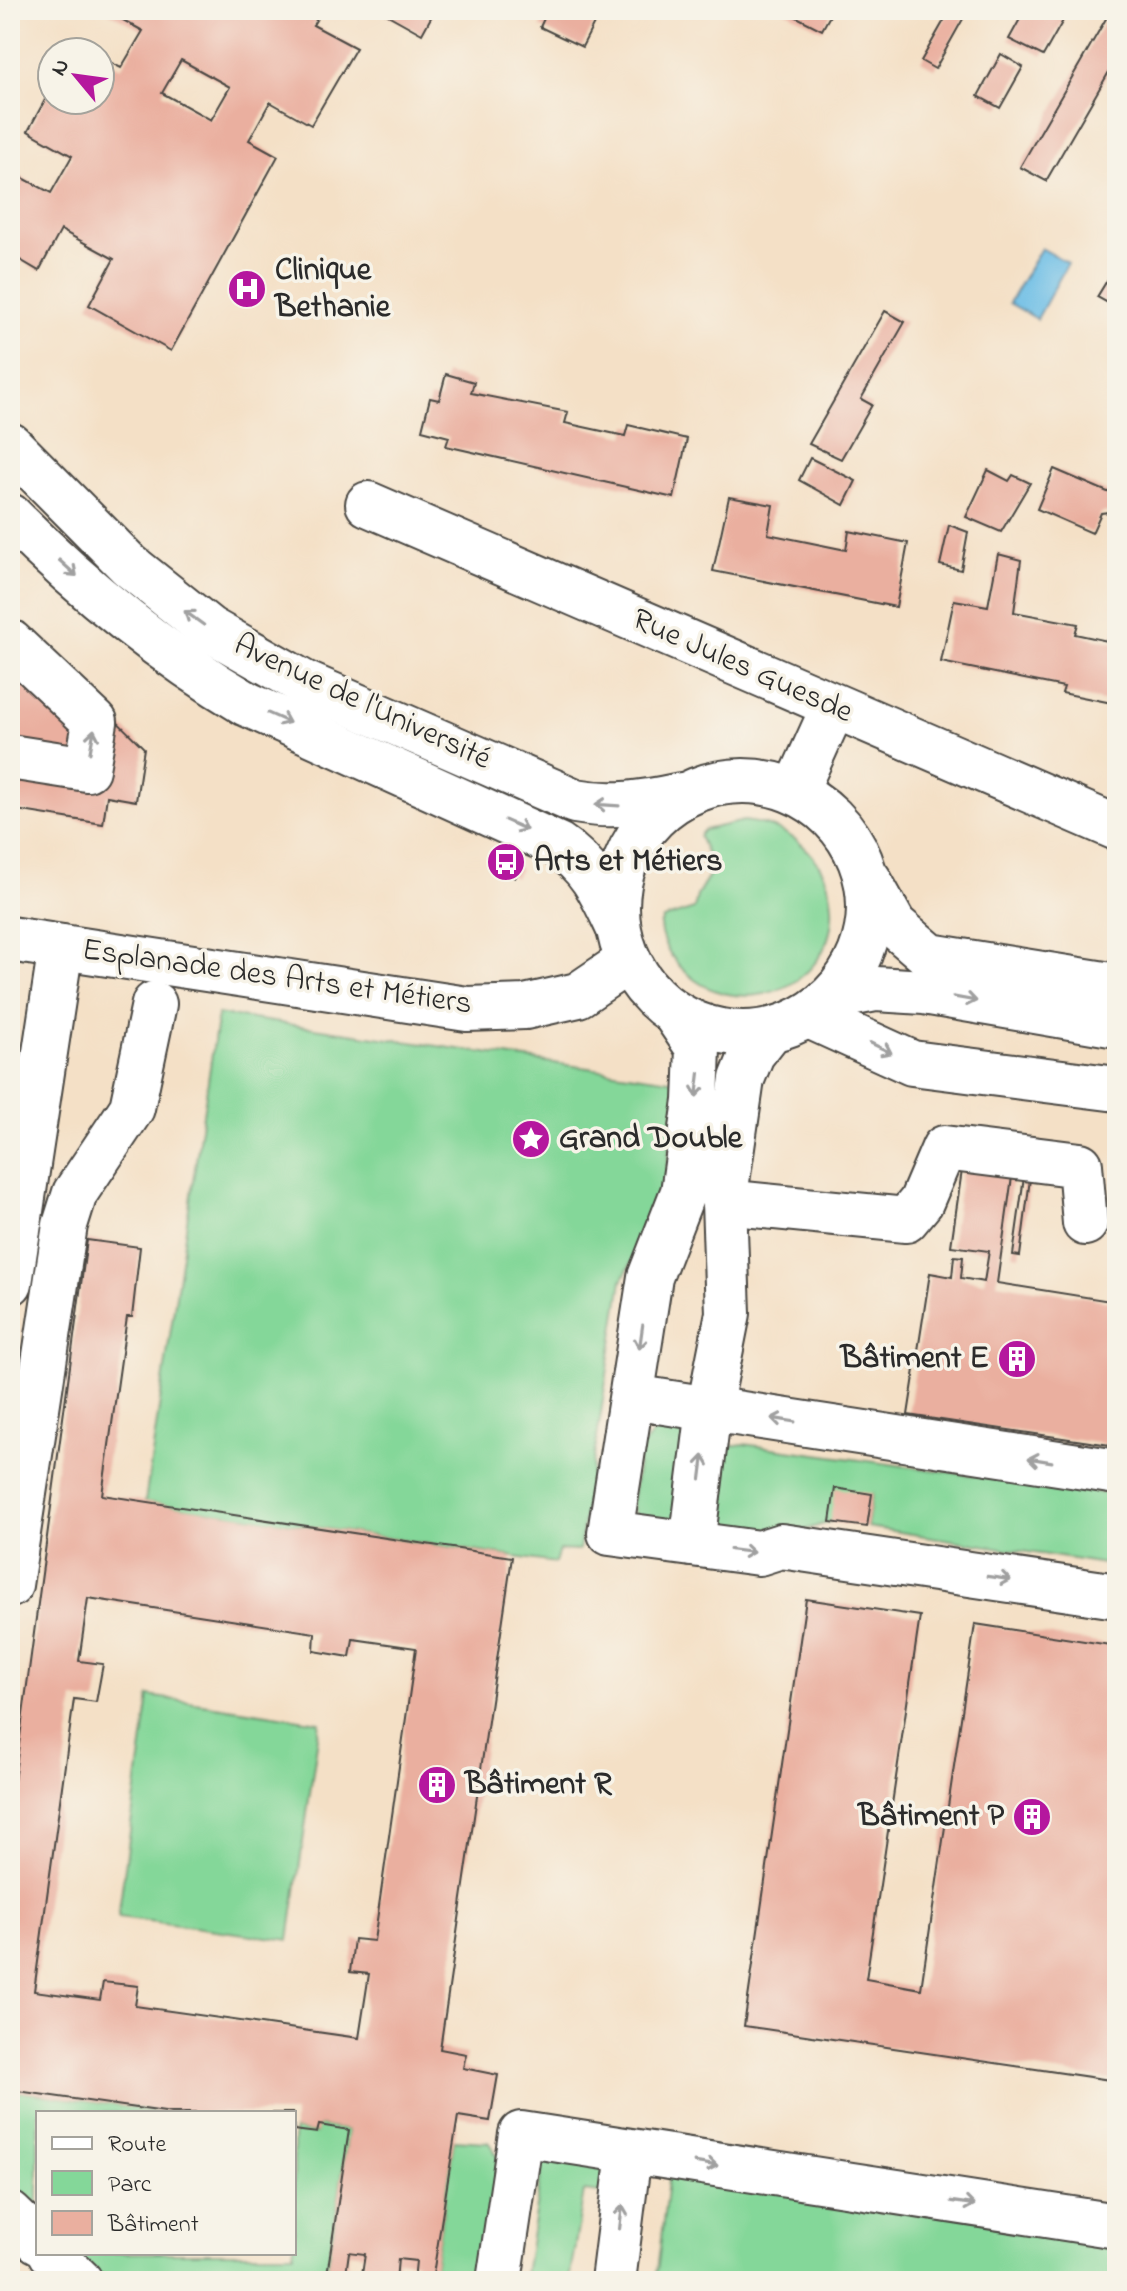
<svg xmlns="http://www.w3.org/2000/svg" width="1127" height="2291" font-family="'Indie Flower',sans-serif">
  <style>
    .green { fill: #84d799; stroke: #588162; stroke-width: 2 }
    .water { fill: #6abde6; stroke: #4a7488; stroke-width: 2 }
    .building { fill: #eaaf9f; fill-rule: evenodd }
    .lines { fill: none; stroke-linecap: round; stroke-linejoin: round }
    .minor-casing { stroke: #494642; stroke-width: 48 }
    .minor { stroke: #fff; stroke-width: 44 }
    .oneway { stroke: #a0a0a0 }
    .labels { text-anchor: middle; dominant-baseline: central; stroke-width: 7; stroke-linejoin: round; paint-order: stroke }
    .poi-label { font-size: 32px; font-weight: bold; fill: #2b2b2b; stroke: #f7f3e8; text-anchor: start }
    .street-label { font-size: 32px; fill: #2b2b2b; stroke: #f7f3e8 }
  </style>
  <rect width="100%" height="100%" fill="#f7f3e8"/>
  <filter id="ink" filterUnits="userSpaceOnUse"><feTurbulence type="fractalNoise" baseFrequency=".0125" numOctaves="2"/><feDisplacementMap in="SourceGraphic" scale="16" xChannelSelector="R" yChannelSelector="G"/><feConvolveMatrix kernelMatrix="1 2 1 2 8 2 1 2 1" color-interpolation-filters="sRGB"/></filter>
  <filter id="wash" filterUnits="userSpaceOnUse"><feTurbulence type="fractalNoise" baseFrequency=".006" numOctaves="4" result="noise"/><feDisplacementMap in="SourceGraphic" scale="32" xChannelSelector="R" yChannelSelector="G"/><feGaussianBlur stdDeviation="1.8" result="paint"/><feColorMatrix in="noise" values="0 0 0 0 0 0 0 0 0 0 0 0 0 0 0 0 0 1.4 0 .05"/><feComposite in="paint" operator="in"/></filter>
  <g filter="url(#wash)">
    <rect width="100%" height="100%" fill="#f4e0c6"/>
    <g class="green">
      <path d="M744 821C857 833 861 979 758 995 736 998 713 993 695 980 678 967 661 947 660 925L663 919 694 909 697 896 713 869 699 836 704 830Z"/>
      <path d="M218 1014 677 1081 663 1204 622 1280 579 1551 559 1550 555 1563 145 1502Z"/>
      <path d="M676 1429 685 1437 679 1521 637 1520 632 1503 640 1449 656 1430Z"/>
      <path d="M743 1444 1117 1495V1566L867 1527 872 1494 830 1522 786 1536H723L714 1523 724 1456 731 1446Z"/>
      <path d="M149 1696 320 1722 289 1940 118 1917Z"/>
      <path d="M10 2090 172 2113H38V2217L10 2189Z"/>
      <path d="M319 2125 349 2130 326 2281H101L73 2253H294V2130L316 2133Z"/>
      <path d="M454 2140 488 2142 503 2163 485 2281H432Z"/>
      <path d="M551 2152 606 2160 610 2194 584 2191 569 2281H524L543 2163Z"/>
      <path d="M670 2164 1117 2226V2281H656Z"/>
    </g>
    <path class="water" d="M1041 248 1068 263 1037 319 1009 303Z"/>
    <g id="blocks">
      <g class="building">
        <path d="M105 10H322L313 25 356 48 311 125 270 102 249 140 278 156 171 351 89 305 114 259 61 230 39 271 10 254V171L51 193 72 156 28 131 52 87V100H100V57L121 68 143 31ZM181 60 230 87 211 120 162 93Z"/>
        <path d="M379 10H435L422 34Z"/>
        <path d="M548 10H601L582 47 540 27Z"/>
        <path d="M783 10H833L822 30Z"/>
        <path d="M950 10H968L935 69 921 61Z"/>
        <path d="M1025 10H1069L1043 56 1009 39Z"/>
        <path d="M1111 10H1117V58L1046 181 1020 167Z"/>
        <path d="M1001 54 1023 67 1000 108 978 96Z"/>
        <path d="M1111 274 1117 278V308L1097 297Z"/>
        <path d="M885 311 905 322 861 399 872 405 841 459 809 444Z"/>
        <path d="M446 374 474 382 471 393 568 412 565 423 625 436 628 425 687 439 674 498 446 446 449 437 422 430 430 398 439 400Z"/>
        <path d="M810 458 856 481 844 505 799 480Z"/>
        <path d="M1054 469 1117 496V511L1101 513 1092 533 1037 509Z"/>
        <path d="M988 470 1009 481 1013 475 1030 483 1001 532 966 517Z"/>
        <path d="M729 497 773 505 768 534 846 550 849 531 908 543 896 607 713 571Z"/>
        <path d="M949 525 968 532 961 570 940 565Z"/>
        <path d="M998 554 1021 560 1014 612 1078 624 1075 634 1117 643V704L1062 693 1064 687 941 662 954 600 988 606Z"/>
        <path d="M10 617 144 748 136 801 107 796 103 824 10 809Z"/>
        <path d="M498 858 520 869 515 878 494 867Z"/>
        <path d="M962 1170H1013L997 1283 1117 1302V1446L908 1415 930 1273 952 1277 954 1256 963 1257 961 1278 984 1282 989 1251 951 1246Z"/>
        <path d="M1024 1177 1030 1179 1020 1256 1013 1255Z"/>
        <path d="M87 1240 140 1247 132 1317H127L102 1495 512 1557 440 2049 466 2054 463 2068 498 2075 490 2121 458 2116 432 2281H414L416 2261 398 2259 396 2281H361L365 2254 349 2252 345 2281H326L349 2130 319 2125 317 2133 294 2130V2113H172L10 2090V1811ZM88 1598 315 1633 314 1651 350 1657 353 1639 416 1648 374 1941 354 1939 350 1972 369 1974 359 2038 135 2006 138 1986 103 1982 100 2000 34 1991 74 1699 96 1702 103 1664 79 1661Z"/>
        <path d="M835 1488 872 1494 867 1527 830 1522Z"/>
        <path d="M806 1599 920 1616 866 1979 921 1989 975 1624 1117 1646V2081L744 2026Z"/>
      </g>
    </g>
  </g>
  <g filter="url(#ink)">
    <use href="#blocks" fill-opacity="0" stroke="#494642" stroke-width="2"/>
    <g class="lines">
      <g class="minor-casing">
        <g id="minor">
          <path d="M10 445 129 565 209 629 304 683 575 801C613 808 644 803 681 795"/>
          <path d="M368 504 1117 828"/>
          <path d="M10 516C81 587 161 653 247 704L558 845C590 866 601 891 617 925"/>
          <path d="M10 642 95 722 87 769 10 757"/>
          <circle cx="743" cy="907" r="126"/>
          <path d="M796 790 833 708"/>
          <path d="M869 880 894 925 930 956 1117 986"/>
          <path d="M10 939 467 1009 525 1007 578 995 628 961"/>
          <path d="M822 1008 845 995 876 989 924 992 1117 1025"/>
          <path d="M675 1014 698 1048 696 1101 683 1192 650 1277 610 1533 759 1553 781 1546 1117 1596"/>
          <path d="M809 1016 912 1063 1117 1089"/>
          <path d="M724 1202 906 1220 921 1202 944 1148 1080 1165 1085 1223"/>
          <path d="M10 1283 61 947"/>
          <path d="M632 1397 1117 1472"/>
          <path d="M692 1544 709 1409 728 1313 724 1202 742 1079 752 1054 770 1031"/>
          <path d="M10 1585 65 1225 75 1193 132 1108 154 1004"/>
          <path d="M10 2214 38 2241"/>
          <path d="M51 2253 80 2281"/>
          <path d="M499 2281 521 2134 1117 2226"/>
          <path d="M613 2281 629 2153"/>
        </g>
      </g>
      <use href="#minor" class="minor"/>
    </g>
    <defs><path id="oneway-shaft" d="M-6 0H5M1.5-3L5.5 0L1.5 3" fill="none" stroke-width="1.6" stroke-linecap="round" stroke-linejoin="round" transform="scale(2)"/></defs>
    <g class="oneway">
      <use href="#oneway-shaft" transform="translate(68 568) rotate(42)"/>
      <use href="#oneway-shaft" transform="translate(194 618) rotate(-144)"/>
      <use href="#oneway-shaft" transform="translate(279 718) rotate(24)"/>
      <use href="#oneway-shaft" transform="translate(92 741) rotate(-80)"/>
      <use href="#oneway-shaft" transform="translate(607 805) rotate(-176)"/>
      <use href="#oneway-shaft" transform="translate(516 825) rotate(24)"/>
      <use href="#oneway-shaft" transform="translate(965 999) rotate(10)"/>
      <use href="#oneway-shaft" transform="translate(881 1048) rotate(26)"/>
      <use href="#oneway-shaft" transform="translate(698 1085) rotate(97)"/>
      <use href="#oneway-shaft" transform="translate(641 1337) rotate(98)"/>
      <use href="#oneway-shaft" transform="translate(783 1420) rotate(-171)"/>
      <use href="#oneway-shaft" transform="translate(1040 1460) rotate(-171)"/>
      <use href="#oneway-shaft" transform="translate(702 1467) rotate(-83)"/>
      <use href="#oneway-shaft" transform="translate(742 1551) rotate(7)"/>
      <use href="#oneway-shaft" transform="translate(999 1578) rotate(8)"/>
      <use href="#oneway-shaft" transform="translate(706 2164) rotate(9)"/>
      <use href="#oneway-shaft" transform="translate(963 2203) rotate(8)"/>
      <use href="#oneway-shaft" transform="translate(621 2217) rotate(-83)"/>
    </g>
  </g>
  <defs>
    <g id="hospital-disc" transform="scale(2)"><circle r="9.5" fill="#b5179e" stroke="#f7f3e8"/><path d="M-5-5h3v3.5h4V-5h3V5h-3V1.5h-4V5h-3Z" fill="#fff"/></g>
    <g id="bus-disc" transform="scale(2)"><circle r="9.5" fill="#b5179e" stroke="#f7f3e8"/><path d="M-5-6H5V4H4V6H2V4H-2V6H-4V4H-5ZM-3.5-4V0h7V-4ZM-3.5 1.2v1.5H-2V1.2ZM2 1.2v1.5H3.5V1.2Z" fill="#fff"/></g>
    <g id="sight-disc" transform="scale(2)"><circle r="9.5" fill="#b5179e" stroke="#f7f3e8"/><path d="M0-6L1.8-2.2L6-1.7L2.9 1.2L3.7 5.4L0 3.3L-3.7 5.4L-2.9 1.2L-6-1.7L-1.8-2.2Z" fill="#fff"/></g>
    <g id="building-disc" transform="scale(2)"><circle r="9.5" fill="#b5179e" stroke="#f7f3e8"/><path d="M-4-6H4V6H1V3H-1V6H-4ZM-2.5-4.3h1.7v1.8h-1.7ZM.8-4.3h1.7v1.8H.8ZM-2.5-1h1.7V.8h-1.7ZM.8-1h1.7V.8H.8Z" fill="#fff"/></g>
  </defs>
  <g fill-rule="evenodd">
    <use href="#hospital-disc" x="247" y="289"/>
    <use href="#bus-disc" x="506" y="862"/>
    <use href="#sight-disc" x="531" y="1139"/>
    <use href="#building-disc" x="1017" y="1359"/>
    <use href="#building-disc" x="437" y="1785"/>
    <use href="#building-disc" x="1032" y="1817"/>
  </g>
  <g class="labels">
    <g class="poi-label">
      <text x="275" y="271">Clinique<tspan x="275" dy="37">Bethanie</tspan></text>
      <text x="534" y="862">Arts et Métiers</text>
      <text x="559" y="1139">Grand Double</text>
      <text x="989" y="1359" text-anchor="end">Bâtiment E</text>
      <text x="465" y="1785">Bâtiment R</text>
      <text x="1004" y="1817" text-anchor="end">Bâtiment P</text>
    </g>
    <g class="street-label">
      <text transform="translate(742 667) rotate(24)">Rue Jules Guesde</text>
      <text transform="translate(362 703) rotate(25)">Avenue de l'Université</text>
      <text transform="translate(277 978) rotate(8)">Esplanade des Arts et Métiers</text>
    </g>
  </g>
  <rect width="1127" height="2291" fill="none" stroke="#f7f3e8" stroke-width="40"/>
  <rect x="36" y="2111" width="260" height="144" fill="#f7f3e8" stroke="#a5a39c" stroke-width="2"/>
  <rect x="52" y="2137" width="40" height="12" fill="#ffffff" stroke="#a5a39c" stroke-width="2"/>
  <text x="108" y="2151" font-size="24" fill="#2b2b2b">Route</text>
  <rect x="52" y="2171" width="40" height="24" fill="#84d799" stroke="#a5a39c" stroke-width="2"/>
  <text x="108" y="2191" font-size="24" fill="#2b2b2b">Parc</text>
  <rect x="52" y="2211" width="40" height="24" fill="#eaaf9f" stroke="#a5a39c" stroke-width="2"/>
  <text x="108" y="2231" font-size="24" fill="#2b2b2b">Bâtiment</text>
  <g transform="translate(76 76) rotate(299)"><circle r="38" fill="#f7f3e8" stroke="#a5a39c" stroke-width="2"/>
  <path d="M0-6L14 30L0 20L-14 30Z" fill="#b5179e"/>
  <text y="-12" font-size="22" font-weight="bold" text-anchor="middle" fill="#2b2b2b">N</text>
  </g>
</svg>
